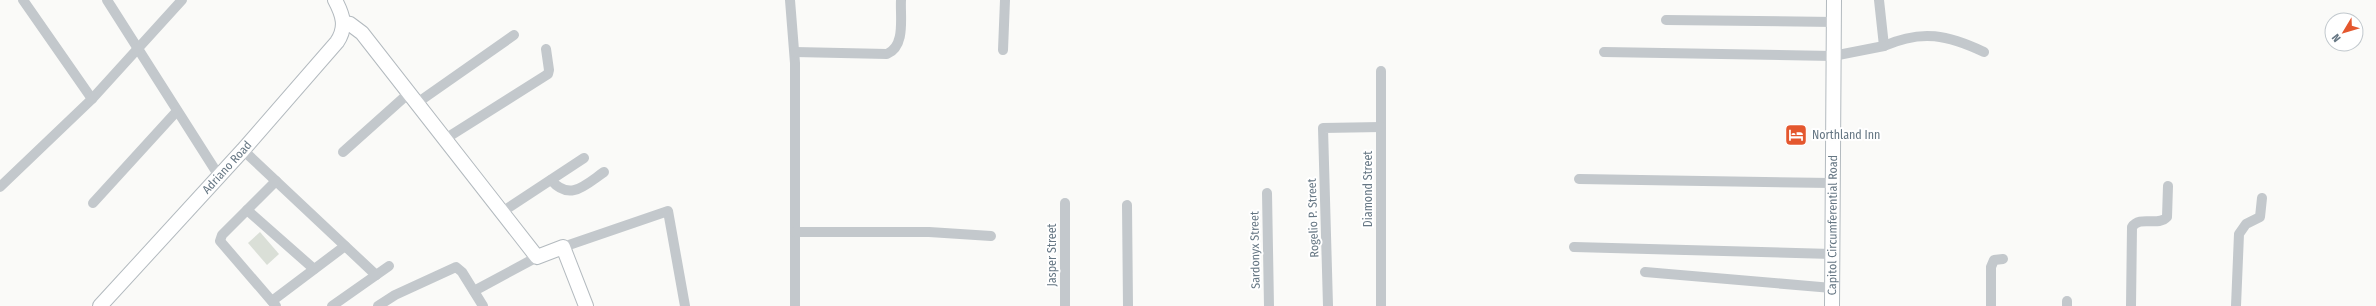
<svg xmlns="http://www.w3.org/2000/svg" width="2376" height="306" font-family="'Fira Sans Condensed',sans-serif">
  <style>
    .green { fill: #dadfd7 }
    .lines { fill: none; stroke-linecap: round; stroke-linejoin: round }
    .secondary-casing { stroke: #b3babf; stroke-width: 16 }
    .street { stroke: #c3c8cc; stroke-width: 10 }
    .secondary { stroke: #fff; stroke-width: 14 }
    .labels { text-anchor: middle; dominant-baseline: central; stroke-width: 4; stroke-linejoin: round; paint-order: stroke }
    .poi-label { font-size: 12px; fill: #657683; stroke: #fff; text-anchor: start }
    .street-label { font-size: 12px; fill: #657683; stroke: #fff }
  </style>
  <rect width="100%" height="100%" fill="#fafaf8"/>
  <path class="green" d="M260 232 279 254 267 265 248 243Z"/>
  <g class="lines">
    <g class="secondary-casing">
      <g id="secondary">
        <path d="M344 23 350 24 362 33 537 257 563 247 586 306"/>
        <path id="s1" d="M100 306 243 150 337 42C347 27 343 15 335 0"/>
        <path id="s2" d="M1832 306 1834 0"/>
      </g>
    </g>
    <g class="street">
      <path d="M23 0 92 99"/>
      <path d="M107 0 219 176"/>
      <path d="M790 0 795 63V306"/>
      <path d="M1879 0 1884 46C1922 29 1948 35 1984 52"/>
      <path d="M1666 20 1834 22"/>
      <path d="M1003 50 1005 0"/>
      <path d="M795 52 887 54C906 46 900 17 901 0"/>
      <path d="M1604 52 1833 56 1884 46"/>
      <path d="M1381 71V306"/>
      <path d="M417 103 514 35"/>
      <path d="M445 139 548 74 549 70 546 49"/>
      <path d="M243 150 376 275"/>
      <path d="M343 152 409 93"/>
      <path d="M1579 179 1831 183"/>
      <path d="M551 180C570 202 585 185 604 172"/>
      <path d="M276 181 222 235 220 241 276 306"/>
      <path d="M0 187 92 99 182 0"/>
      <path d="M1267 193 1269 306"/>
      <path d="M93 203 177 111"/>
      <path d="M1065 203V306"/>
      <path d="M1127 205 1128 306"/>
      <path d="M247 210 314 269"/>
      <path d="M502 212 584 158"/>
      <path d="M795 232H929L991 236"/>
      <path d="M563 247 668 211 685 306"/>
      <path d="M1574 247 1832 254"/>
      <path d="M1645 272 1832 288"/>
      <path d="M474 291 537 257"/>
      <path d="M272 301 345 246"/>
      <path d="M2067 301V306"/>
      <path d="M332 306 389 266"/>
      <path d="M378 306 395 295 456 267 462 272 483 306"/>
      <path d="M1328 306 1323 128 1381 127"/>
      <path d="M1991 306V267L1994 260 2003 259"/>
      <path d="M2131 306 2132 227C2140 215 2158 227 2167 217L2168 186"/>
      <path d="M2236 306 2239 234 2246 224 2260 217 2262 198"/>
    </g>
    <use href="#secondary" class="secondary"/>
  </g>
  <defs>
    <g id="hotel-square" transform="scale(1.15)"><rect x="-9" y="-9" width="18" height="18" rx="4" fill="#e4572e" stroke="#fff"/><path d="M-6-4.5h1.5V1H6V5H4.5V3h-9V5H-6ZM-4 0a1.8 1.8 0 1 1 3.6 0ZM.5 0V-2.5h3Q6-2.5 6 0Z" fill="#fff"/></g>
  </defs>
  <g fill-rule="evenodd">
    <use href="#hotel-square" x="1796" y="135"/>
  </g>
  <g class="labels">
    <g class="poi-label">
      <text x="1812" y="135">Northland Inn</text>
    </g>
    <g class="street-label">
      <text stroke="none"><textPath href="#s1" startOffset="188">Adriano Road</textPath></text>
      <text transform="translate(1368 189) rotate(-90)">Diamond Street</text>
      <text transform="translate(1313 218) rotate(-92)">Rogelio P. Street</text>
      <text stroke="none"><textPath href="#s2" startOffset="81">Capitol Circumferential Road</textPath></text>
      <text transform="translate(1255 250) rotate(-91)">Sardonyx Street</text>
      <text transform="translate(1052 255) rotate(-90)">Jasper Street</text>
    </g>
  </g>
  <g transform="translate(2344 32) rotate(232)"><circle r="19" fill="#ffffff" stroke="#c1c8cd"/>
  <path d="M0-3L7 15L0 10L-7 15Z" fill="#e4572e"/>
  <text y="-6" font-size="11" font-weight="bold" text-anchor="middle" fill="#657683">N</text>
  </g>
</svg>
